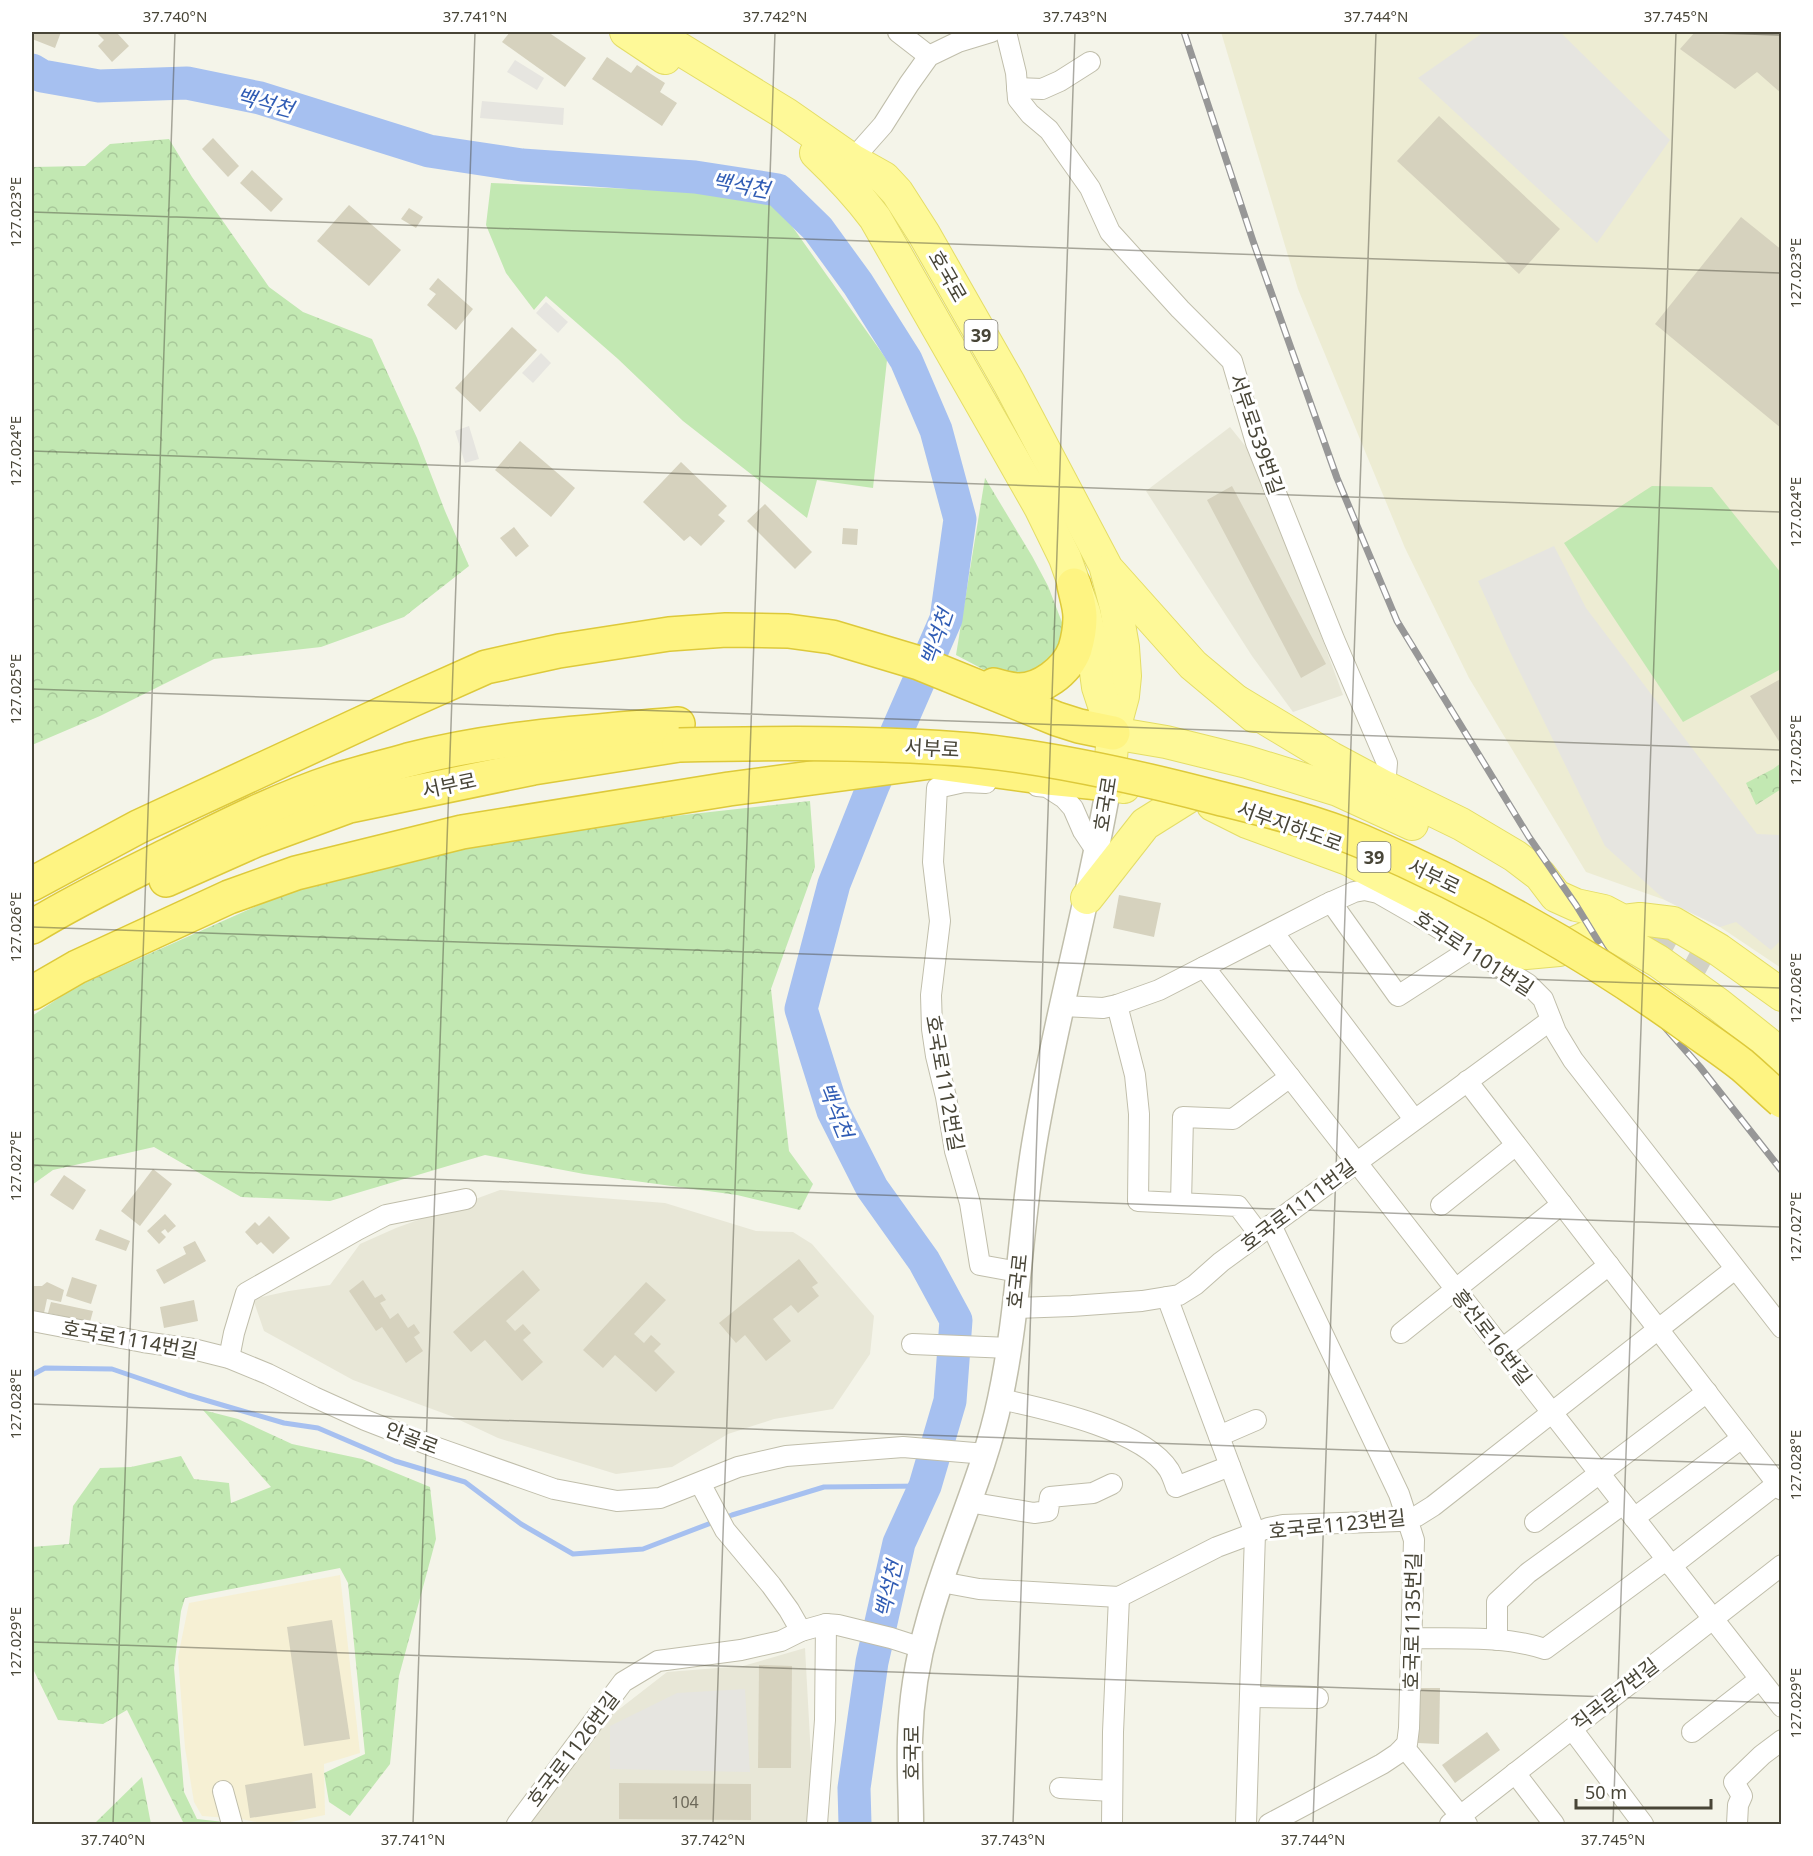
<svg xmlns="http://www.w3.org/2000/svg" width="1813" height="1856" font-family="'Noto Sans','Noto Sans KR',sans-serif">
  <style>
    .residential { fill: #e8e7d7 }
    .commercial { fill: #f6f0d4 }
    .education { fill: #edecd3 }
    .grass { fill: #c2e8b2 }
    .forest { fill: url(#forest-crowns) }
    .parking { fill: #e6e5e0 }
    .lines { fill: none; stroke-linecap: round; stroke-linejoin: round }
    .stream { stroke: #a6c0f0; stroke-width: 5 }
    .river { stroke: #a6c0f0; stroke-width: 33 }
    .building { fill: #d6d2be }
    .primary-tunnel { stroke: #d2d1c5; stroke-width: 32; stroke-dasharray: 32 16; stroke-linecap: butt }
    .minor-casing { stroke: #c0beab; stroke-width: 22 }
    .tertiary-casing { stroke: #c0beab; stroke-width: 27 }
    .primary-casing { stroke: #e4dd67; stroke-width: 34 }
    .trunk-casing { stroke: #ddc93a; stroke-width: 36 }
    .minor { stroke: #fff; stroke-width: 20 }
    .tertiary { stroke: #fff; stroke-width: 24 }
    .primary { stroke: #fef998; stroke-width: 32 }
    .trunk { stroke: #fef482; stroke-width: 33 }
    .rail-casing { stroke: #979797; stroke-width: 7 }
    .rail { stroke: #fff; stroke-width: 4.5; stroke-dasharray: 14; stroke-linecap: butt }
    .trunk-bridge-casing { stroke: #ddc93a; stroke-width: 36; stroke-linecap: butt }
    .trunk-bridge { stroke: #fef482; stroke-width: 33 }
    .ticks { fill: none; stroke: #484537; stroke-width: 1.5; stroke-opacity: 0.45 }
    .labels { text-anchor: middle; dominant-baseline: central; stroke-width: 6; stroke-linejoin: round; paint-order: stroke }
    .number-label { font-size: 16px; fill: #6c6859 }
    .shield { fill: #fff; stroke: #7f7d73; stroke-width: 1.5 }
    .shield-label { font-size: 18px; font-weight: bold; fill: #484537 }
    .street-label { font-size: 20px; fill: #484537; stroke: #fff }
    .water-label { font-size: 21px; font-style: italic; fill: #305cb4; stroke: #fff }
    .neatline { fill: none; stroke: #484537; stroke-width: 2 }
    .ticks-label { font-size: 15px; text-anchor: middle; fill: #484537 }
  </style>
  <defs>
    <pattern id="forest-crowns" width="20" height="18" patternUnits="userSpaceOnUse" patternTransform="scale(1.5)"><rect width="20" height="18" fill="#c2e8b2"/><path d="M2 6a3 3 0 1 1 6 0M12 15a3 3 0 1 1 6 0" fill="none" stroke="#a8c89a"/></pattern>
  </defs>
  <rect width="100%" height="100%" fill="#f4f4e9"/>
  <g class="residential">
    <path d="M1230 427 1255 458 1343 695 1293 712 1252 656 1146 491Z"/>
    <path d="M500 1190 665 1203 756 1231 793 1232 812 1244 874 1316 870 1354 833 1409 774 1419 728 1434 672 1467 616 1474 498 1438 451 1416 353 1380 264 1331 253 1299 289 1291 330 1285 360 1244 396 1228Z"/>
    <path d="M805 1648 811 1757V1824H527L613 1714 667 1672 743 1666Z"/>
  </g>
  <path class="commercial" d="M340 1575 360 1753 324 1764 325 1815 281 1824H267L241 1819 202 1816 194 1802 185 1748 178 1657 189 1603Z"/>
  <path class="education" d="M1221 32H1781V968L1720 927 1665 900 1586 872 1469 678 1405 548 1298 289Z"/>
  <g class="grass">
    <path d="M491 183 726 193 755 196 777 205 887 360 873 488 817 480 807 518 683 421 618 359 546 296 534 310 506 273 486 225Z"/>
    <path d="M1652 486 1712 487 1781 573V669L1683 722 1564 543Z"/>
  </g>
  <g class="forest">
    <path d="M169 139 192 177 269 287 303 312 372 339 417 438 445 511 469 566 404 617 321 647 214 659 100 716 32 745V167L85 166 110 144Z"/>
    <path d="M985 478 1032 556 1048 586 1063 625 1058 661 1011 684 956 655Z"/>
    <path d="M1781 763V789L1756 805 1746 783 1773 769Z"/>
    <path d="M810 801 815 867 771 989 789 1151 813 1184 800 1210 737 1195 584 1174 485 1155 330 1201 241 1197 154 1147 53 1170 32 1185V1016L75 987 387 848Z"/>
    <path d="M203 1410 238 1419 292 1444 362 1459 430 1487 436 1539 399 1676 390 1764 350 1816 329 1802 324 1773 365 1754 348 1583 340 1568 185 1598 181 1611 174 1668 184 1792 197 1819 242 1824H184L127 1710 103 1724 58 1720 34 1671 32 1672V1547L69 1544 73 1506 100 1468 131 1467 181 1456 194 1479 229 1483 231 1503 271 1487Z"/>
    <path d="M142 1777 151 1824H94Z"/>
  </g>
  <g class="parking">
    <path d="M1484 32H1560L1670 140 1597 243 1418 78Z"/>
    <path d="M515 60 544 78 537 90 507 72Z"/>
    <path d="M482 101 564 108 563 125 480 118Z"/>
    <path d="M546 302 568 322 558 333 536 313Z"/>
    <path d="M541 353 551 363 533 383 522 373Z"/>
    <path d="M469 426 479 459 465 463 455 431Z"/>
    <path d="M1554 546 1586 608 1757 834 1781 835V940L1771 950 1736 922 1720 927 1665 900 1605 846 1511 654 1478 581Z"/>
    <path d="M745 1689 750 1772 610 1769V1726L677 1693Z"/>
  </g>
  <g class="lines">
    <path class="stream" d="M32 1375 45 1368 112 1369 188 1395 284 1423 318 1428 395 1461 465 1482 521 1524 573 1554 643 1549 732 1515 824 1487 925 1486"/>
    <path class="river" d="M32 70 42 76 99 86 187 83 260 98 429 151 522 165 695 177 778 190 818 229 858 284 906 360 936 430 960 519 946 619 873 786 834 884 801 1009 833 1111 872 1188 924 1261 956 1320 950 1401 925 1486 899 1543 872 1662 854 1788 855 1824"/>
  </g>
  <g class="building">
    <path d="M32 32H61L55 48 32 39Z"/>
    <path d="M96 32H119L117 33 129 46 112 62 98 46 104 40Z"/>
    <path d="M510 32H548L586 58 565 87 502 42Z"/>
    <path d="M1695 32H1782V94L1757 72 1735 89 1680 49Z"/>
    <path d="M607 57 631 73 637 65 665 83 660 92 677 103 662 126 592 79Z"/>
    <path d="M1439 116 1560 229 1519 274 1397 161Z"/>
    <path d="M213 138 239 166 228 177 202 149Z"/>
    <path d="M252 170 283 199 271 212 240 183Z"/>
    <path d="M349 205 401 250 369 286 317 241Z"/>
    <path d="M409 208 423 217 416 228 401 219Z"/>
    <path d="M1741 217 1782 250V429L1655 324Z"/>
    <path d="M438 278 473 309 456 330 427 305 436 294 429 289Z"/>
    <path d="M512 327 537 350 480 412 455 388Z"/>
    <path d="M520 441 575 488 551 517 495 470Z"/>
    <path d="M681 462 727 506 718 515 725 521 701 546 690 536 684 541 643 502Z"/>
    <path d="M1232 486 1326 664 1301 678 1207 500Z"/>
    <path d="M765 504 812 552 795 569 747 521Z"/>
    <path d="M514 527 529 546 516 557 500 538Z"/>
    <path d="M843 528 858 529 857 545 842 544Z"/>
    <path d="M1782 678V746L1750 696Z"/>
    <path d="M1119 895 1161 903 1154 937 1113 928Z"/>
    <path d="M153 1169 172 1184 140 1226 121 1211Z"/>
    <path d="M64 1175 86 1190 73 1210 50 1195Z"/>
    <path d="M165 1214 176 1226 168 1233 165 1229 161 1232 166 1237 159 1244 147 1231Z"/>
    <path d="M269 1216 290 1238 273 1254 261 1242 257 1245 245 1232 255 1222 259 1226Z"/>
    <path d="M100 1229 130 1241 126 1251 95 1240Z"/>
    <path d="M195 1241 206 1261 164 1284 156 1270 186 1254 183 1247Z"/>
    <path d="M799 1259 818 1283 812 1287 819 1296 798 1313 791 1305 773 1319 791 1341 766 1361 745 1335 736 1343 719 1323Z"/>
    <path d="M523 1270 540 1290 506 1321 515 1331 523 1324 531 1333 523 1340 543 1362 522 1381 485 1340 471 1352 453 1332Z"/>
    <path d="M72 1277 97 1285 91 1304 66 1296Z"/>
    <path d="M363 1280 375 1298 382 1294 386 1300 380 1303 390 1319 398 1313 408 1328 414 1324 420 1333 414 1337 423 1351 406 1363 382 1327 376 1331 349 1291Z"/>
    <path d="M47 1282 64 1290 61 1302 47 1299 44 1313 32 1310V1286H42Z"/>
    <path d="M646 1282 666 1300 634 1334 644 1343 651 1335 661 1344 654 1351 675 1372 656 1392 615 1355 603 1368 583 1350Z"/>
    <path d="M194 1300 198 1321 164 1328 160 1307Z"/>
    <path d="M51 1302 93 1311 90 1322 48 1313Z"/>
    <path d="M332 1620 350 1739 304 1746 287 1627Z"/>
    <path d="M759 1665 792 1666 791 1768H758Z"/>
    <path d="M1419 1688H1440L1439 1744 1418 1743Z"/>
    <path d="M1487 1732 1500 1750 1455 1783 1442 1765Z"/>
    <path d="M312 1773 316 1808 250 1818 245 1785Z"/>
    <path d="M619 1783 751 1784V1820L619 1819Z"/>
  </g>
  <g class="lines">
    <path class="primary-tunnel" d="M1643 938 1706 972"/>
    <g class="minor-casing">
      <g id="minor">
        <path d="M898 32 929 56"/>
        <path d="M1006 32 1016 73 1018 99 1030 114 1049 130 1090 188 1110 232 1180 309 1232 361 1256 443 1334 639 1387 763 1385 787"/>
        <path d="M1017 88 1042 89 1060 81 1090 62"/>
        <path d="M852 160 883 125 909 84 929 56 958 42 991 32"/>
        <path d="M986 783 964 782 937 788 933 862 940 921 931 995 932 1029 936 1056 946 1097 955 1151 970 1203 980 1265 1018 1272"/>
        <path d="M1037 786 1047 787 1064 798 1073 808 1083 831 1097 852"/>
        <path d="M1331 902 1398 996 1471 949"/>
        <path d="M1273 932 1414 1119"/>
        <path d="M1204 967 1782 1707"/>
        <path d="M1117 1005 1135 1075 1139 1114 1138 1201 1238 1206 1259 1234"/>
        <path d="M1063 1006 1103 1008 1117 1005 1159 990 1325 905 1354 892 1365 890 1378 893 1432 924 1528 984 1543 999 1556 1032 1573 1060 1782 1328"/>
        <path d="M1467 1081 1782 1490"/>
        <path d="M1181 1203 1183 1117 1233 1119 1290 1077"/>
        <path d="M1441 1205 1516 1145"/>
        <path d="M1167 1297 1255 1533 1246 1824"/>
        <path d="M1015 1308 1072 1306 1142 1301 1179 1295 1195 1285 1221 1262 1551 1020"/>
        <path d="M32 1321 143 1342 193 1349 229 1358 268 1374 314 1397 365 1420 432 1446 554 1489 617 1501 660 1498 738 1467 786 1456 903 1447 986 1454"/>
        <path d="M1401 1333 1562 1204"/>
        <path d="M912 1344 1010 1348"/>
        <path d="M1502 1349 1609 1265"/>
        <path d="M229 1358 234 1333 246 1293 359 1229 386 1215 466 1199"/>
        <path d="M1000 1399C1045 1409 1143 1429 1169 1470 1172 1475 1174 1481 1176 1487L1230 1466"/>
        <path d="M1219 1436 1256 1420"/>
        <path d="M700 1483 725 1530 771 1585 789 1610 801 1631"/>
        <path d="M968 1502 1034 1513 1048 1511 1050 1497 1093 1493 1112 1484"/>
        <path d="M1634 1518 1742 1438"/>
        <path d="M1535 1522 1707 1392"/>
        <path d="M1671 1566 1777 1484"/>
        <path d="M941 1582 979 1589 1119 1597 1217 1547 1268 1528 1283 1525 1400 1521 1417 1516 1433 1506 1735 1269"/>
        <path d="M1411 1638C1456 1639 1503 1635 1545 1649L1666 1560"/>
        <path d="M1497 1640V1602L1528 1573 1623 1504"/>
        <path d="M1250 1697 1318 1698"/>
        <path d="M1572 1729 1643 1824"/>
        <path d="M1692 1732 1760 1679"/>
        <path d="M1404 1747 1467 1824"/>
        <path d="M1515 1773 1554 1824"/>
        <path d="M1060 1788 1112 1791"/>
        <path d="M223 1791 232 1824"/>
        <path d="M517 1824 623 1682 658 1661 741 1650 781 1641 801 1631 826 1624 838 1625 891 1638 922 1648"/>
        <path d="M817 1824 825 1720 826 1624"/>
        <path d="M1112 1824 1113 1732 1119 1597"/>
        <path d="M1269 1824 1382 1764 1397 1754 1407 1744 1409 1728 1414 1540 1399 1494 1271 1225"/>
        <path d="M1450 1824 1782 1565"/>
        <path d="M1737 1824 1738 1805 1742 1796 1734 1782 1762 1755 1782 1740"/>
      </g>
    </g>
    <g class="tertiary-casing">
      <path id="tertiary" d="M911 1824C911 1796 909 1767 910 1739 911 1700 917 1661 928 1623 948 1548 984 1476 1000 1399 1018 1316 1020 1230 1034 1145 1054 1024 1088 906 1109 784"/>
    </g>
    <g class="primary-casing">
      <g id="primary">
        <path d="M626 32 665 58"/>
        <path d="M652 32 786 114 852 160 884 178 897 192 924 234 1009 383 1105 565 1116 607 1123 647 1125 676 1123 696 1113 733 1109 784 1124 787"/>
        <path d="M816 153C838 174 857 194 875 218L998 433 1040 507 1065 558 1084 612 1093 650 1098 687 1113 733"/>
        <path d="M1109 571 1193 665 1254 716"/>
        <path d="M1238 702 1331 758 1385 787 1461 824 1515 856 1540 875 1556 896 1576 905 1604 911 1623 921 1640 919 1673 923 1719 950 1782 995"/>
        <path d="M1113 733 1166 742 1247 762 1338 790 1412 824"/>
        <path d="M1213 805 1247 822 1348 859 1435 904 1516 951 1526 953 1559 950 1623 921"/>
        <path d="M1087 898 1145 824 1188 797"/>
        <path d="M1605 930 1658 961 1718 1004 1767 1043 1777 1058 1782 1082"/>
      </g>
    </g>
    <g class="trunk-casing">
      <g id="trunk">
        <path d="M994 685C1001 687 1009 689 1017 690 1040 691 1067 671 1075 649 1078 639 1080 627 1080 617 1080 607 1076 595 1074 585"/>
        <path d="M166 880 256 840 349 806 533 768 679 745"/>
        <path d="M32 884 138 827 412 700 486 667 559 651 669 634 726 630 788 631 832 637 919 663 1057 719 1079 726 1113 733"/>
        <path d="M32 927C76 900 122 878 168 855 222 828 277 800 334 781 358 773 384 767 408 760 496 737 588 732 678 724"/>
        <path d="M32 993 77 967 229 897 296 873 462 832 729 789 931 762 1048 778 1109 784"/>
      </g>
    </g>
    <use href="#minor" class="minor"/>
    <use href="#tertiary" class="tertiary"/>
    <use href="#primary" class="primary"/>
    <use href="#trunk" class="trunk"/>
    <g class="rail-casing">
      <path id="rail" d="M1184 32 1253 241 1337 478 1397 621 1529 837 1576 905 1603 949 1633 991 1700 1067 1782 1171"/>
    </g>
    <use href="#rail" class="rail"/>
    <g class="trunk-bridge-casing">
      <path id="trunk-bridge" d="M679 745C777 743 875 742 972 750 1055 758 1138 777 1218 798 1266 810 1316 822 1361 841 1475 890 1584 951 1684 1023 1703 1037 1723 1050 1742 1065 1755 1076 1768 1089 1782 1101"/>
    </g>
    <use href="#trunk-bridge" class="trunk-bridge"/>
  </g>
  <path class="ticks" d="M1681 32 1782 35M32 212 1782 273M32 451 1782 512M32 689 1782 750M32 927 1782 988M32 1165 1782 1227M32 1404 1782 1465M32 1642 1782 1703M113 1824 175 32M413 1824 475 32M713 1824 775 32M1013 1824 1075 32M1313 1824 1376 32M1613 1824 1676 32"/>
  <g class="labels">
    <g class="number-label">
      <text x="685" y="1802">104</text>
    </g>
    <g class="shield">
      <rect x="964.5" y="320" width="33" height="30" rx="4.5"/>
      <rect x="1357.5" y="842" width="33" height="30" rx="4.5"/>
    </g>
    <g class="shield-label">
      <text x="981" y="335">39</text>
      <text x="1374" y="857">39</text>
    </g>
    <g class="street-label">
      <text transform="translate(948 276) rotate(60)">호국로</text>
      <text transform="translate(1257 434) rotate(71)">서부로539번길</text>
      <text transform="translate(932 748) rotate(3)">서부로</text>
      <text transform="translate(449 785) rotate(-12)">서부로</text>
      <text transform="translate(1105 804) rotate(-81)">호국로</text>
      <text transform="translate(1290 826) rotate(20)">서부지하도로</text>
      <text transform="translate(1434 876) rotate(26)">서부로</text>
      <text transform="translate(1474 953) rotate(33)">호국로1101번길</text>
      <text transform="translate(945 1083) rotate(80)">호국로1112번길</text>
      <text transform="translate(1298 1205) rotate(-37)">호국로1111번길</text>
      <text transform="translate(1017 1281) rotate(-84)">호국로</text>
      <text transform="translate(1492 1337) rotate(52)">흥선로16번길</text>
      <text transform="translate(130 1339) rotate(10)">호국로1114번길</text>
      <text transform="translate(412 1438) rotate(21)">안골로</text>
      <text transform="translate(1337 1524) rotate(-6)">호국로1123번길</text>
      <text transform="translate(1412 1621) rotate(-89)">호국로1135번길</text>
      <text transform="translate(1615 1694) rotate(-38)">직곡로7번길</text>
      <text transform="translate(573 1749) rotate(-53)">호국로1126번길</text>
      <text transform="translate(911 1753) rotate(-90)">호국로</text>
    </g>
    <g class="water-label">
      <text transform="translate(265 102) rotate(15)">백석천</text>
      <text transform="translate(741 185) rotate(10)">백석천</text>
      <text transform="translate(936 637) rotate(-71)">백석천</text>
      <text transform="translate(836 1110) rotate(68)">백석천</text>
      <text transform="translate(888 1589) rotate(-77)">백석천</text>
    </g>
  </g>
  <rect width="1813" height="1856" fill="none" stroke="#ffffff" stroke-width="66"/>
  <path d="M1576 1799v9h135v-9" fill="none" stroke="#484537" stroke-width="3"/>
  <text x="1585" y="1799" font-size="18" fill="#484537" stroke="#ffffff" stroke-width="4.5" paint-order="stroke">50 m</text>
  <rect x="33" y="33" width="1747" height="1790" class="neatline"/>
  <g class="ticks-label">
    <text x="175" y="22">37.740°N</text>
    <text x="475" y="22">37.741°N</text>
    <text x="775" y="22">37.742°N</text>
    <text x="1075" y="22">37.743°N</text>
    <text x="1376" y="22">37.744°N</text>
    <text x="1676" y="22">37.745°N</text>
    <text transform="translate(16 212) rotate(-90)" y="5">127.023°E</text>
    <text transform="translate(1796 273) rotate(-90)" y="5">127.023°E</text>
    <text transform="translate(16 451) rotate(-90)" y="5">127.024°E</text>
    <text transform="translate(1796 512) rotate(-90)" y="5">127.024°E</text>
    <text transform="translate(16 689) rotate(-90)" y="5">127.025°E</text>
    <text transform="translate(1796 750) rotate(-90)" y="5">127.025°E</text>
    <text transform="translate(16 927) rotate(-90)" y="5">127.026°E</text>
    <text transform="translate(1796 988) rotate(-90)" y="5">127.026°E</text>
    <text transform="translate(16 1166) rotate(-90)" y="5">127.027°E</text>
    <text transform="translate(1796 1227) rotate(-90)" y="5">127.027°E</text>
    <text transform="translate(16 1404) rotate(-90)" y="5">127.028°E</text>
    <text transform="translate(1796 1465) rotate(-90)" y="5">127.028°E</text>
    <text transform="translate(16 1642) rotate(-90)" y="5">127.029°E</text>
    <text transform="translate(1796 1703) rotate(-90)" y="5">127.029°E</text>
    <text x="113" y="1845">37.740°N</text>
    <text x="413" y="1845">37.741°N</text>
    <text x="713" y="1845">37.742°N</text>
    <text x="1013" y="1845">37.743°N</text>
    <text x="1313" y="1845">37.744°N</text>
    <text x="1613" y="1845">37.745°N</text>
  </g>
</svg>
